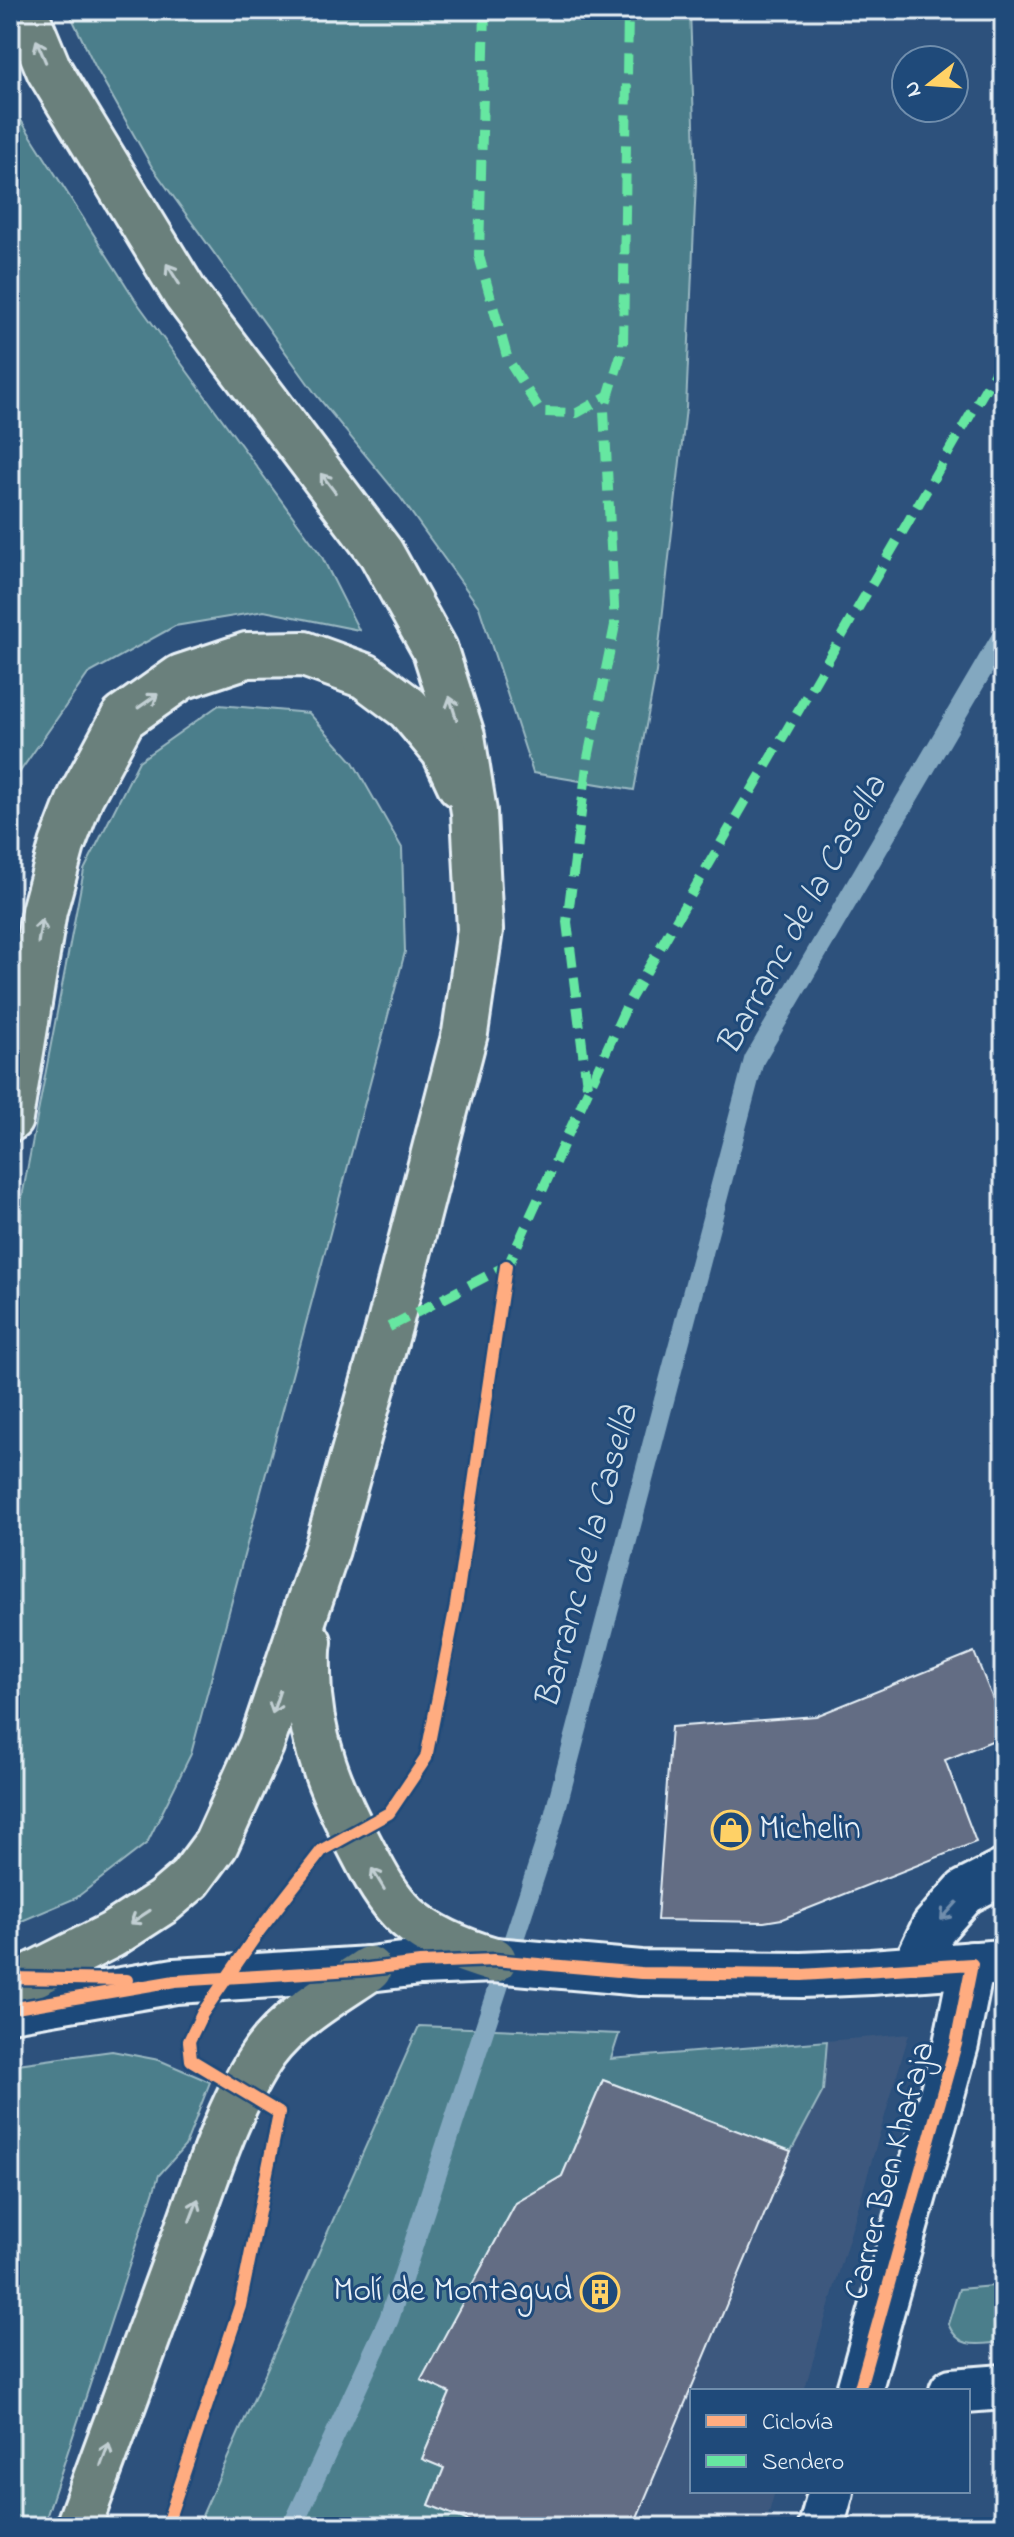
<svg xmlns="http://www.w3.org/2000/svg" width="1014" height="2537" font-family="'Indie Flower',sans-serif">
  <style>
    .built { fill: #3d597e }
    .green { fill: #4b7e8b; stroke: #9ab8c2; stroke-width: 2 }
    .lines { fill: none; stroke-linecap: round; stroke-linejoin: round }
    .stream { stroke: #83a8c0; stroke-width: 20 }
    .building { fill: #636d84; stroke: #e8f1f8; stroke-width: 2 }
    .minor-casing { stroke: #e8f1f8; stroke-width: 50 }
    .secondary-casing { stroke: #e8f1f8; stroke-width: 50 }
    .primary-casing { stroke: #e8f1f8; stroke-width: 50 }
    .minor { stroke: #1f4a7a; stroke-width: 44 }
    .secondary { stroke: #1f4a7a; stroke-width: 44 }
    .primary { stroke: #6a807c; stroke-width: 44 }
    .quiet { stroke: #66e7a1; stroke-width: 10; stroke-dasharray: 20 10; stroke-linecap: butt }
    .cycleway-casing { stroke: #1f4a7a; stroke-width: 17 }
    .cycleway { stroke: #ffac80; stroke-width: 12 }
    .oneway { stroke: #c2cfd3 }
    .oneway2 { stroke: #6f8dac }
    .labels { text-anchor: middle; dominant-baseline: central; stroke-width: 6; stroke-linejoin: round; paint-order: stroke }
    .poi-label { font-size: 34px; fill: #e8f1f8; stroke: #1f4a7a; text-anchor: start }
    .street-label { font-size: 34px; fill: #e8f1f8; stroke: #1f4a7a }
    .water-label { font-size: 36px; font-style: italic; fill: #cfdfea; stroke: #1f4a7a }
  </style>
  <rect width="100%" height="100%" fill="#2d517c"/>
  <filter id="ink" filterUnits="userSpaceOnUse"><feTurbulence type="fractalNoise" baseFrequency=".0125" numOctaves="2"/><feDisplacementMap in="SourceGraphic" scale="16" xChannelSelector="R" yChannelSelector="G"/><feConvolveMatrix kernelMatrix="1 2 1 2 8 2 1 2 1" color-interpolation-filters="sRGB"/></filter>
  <g filter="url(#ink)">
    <path class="built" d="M909 2034 804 2391H692V2491H775L765 2527H414L426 2513 444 2469 422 2459 450 2393 421 2380 516 2203 562 2176 611 2059Z"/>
    <g class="green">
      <path d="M68 10H690L696 181 686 408 656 672 634 790 533 773 479 607 400 497 317 396 152 167 95 66Z"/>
      <path d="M10 103 136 301 321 555 359 630 264 611 175 626 88 674 10 786Z"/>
      <path d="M219 705 309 713 353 762 402 848 405 952 191 1754 147 1843 76 1898 10 1926V1577L22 1197 84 870 139 761Z"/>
      <path d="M419 2026 619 2034 611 2059 827 2041 823 2091 791 2151 603 2080 562 2176 516 2203 422 2380 450 2393 422 2459 444 2468 429 2505 471 2522 469 2527H197Z"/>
      <path d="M112 2051 159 2060 210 2082 185 2146 159 2175 43 2527H10V2161L18 2064Z"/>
      <path d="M1004 2285V2342C979 2344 960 2351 948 2324L959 2289Z"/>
    </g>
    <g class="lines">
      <path class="stream" d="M292 2527 389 2319 553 1820 754 1060 1004 633"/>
    </g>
    <g class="building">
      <path d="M974 1652 1004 1727V1736L945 1760 976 1842 782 1919 764 1922 657 1920 671 1727 816 1716Z"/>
      <path d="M603 2080 791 2151 633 2527H484L429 2505 444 2468 422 2459 450 2393 421 2380 516 2203 562 2176Z"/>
    </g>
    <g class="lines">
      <g class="minor-casing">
        <g id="minor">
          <path d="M914 1969 934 1927 965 1892 1004 1872"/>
          <path d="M859 2391 956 2044 972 1964"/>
          <path d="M952 2391 1004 2387"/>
          <path d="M821 2527 831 2491"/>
        </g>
      </g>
      <g class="secondary-casing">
        <path id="secondary" d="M10 2009 175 1981 369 1969 420 1963 494 1960 641 1973 802 1975 871 1972 1004 1962"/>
      </g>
      <g class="primary-casing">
        <g id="primary">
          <path d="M24 10 49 70 186 295 381 553 435 650 462 736 474 812 480 930 465 1033 389 1327 327 1549 261 1745 216 1844 190 1879 163 1902 112 1935 27 1978"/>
          <path d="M10 1119 44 911 62 845 81 796 123 718 181 677 247 655 304 654 365 676 408 708 444 751 460 785"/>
          <path d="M309 1642C307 1652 308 1663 308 1673 308 1736 331 1791 360 1846 373 1871 386 1898 407 1917 432 1939 463 1951 494 1960"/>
          <path d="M78 2527C114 2430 149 2333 185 2236 206 2178 230 2101 265 2052 291 2017 334 1993 369 1969"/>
        </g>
      </g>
      <use href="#minor" class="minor"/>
      <use href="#secondary" class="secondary"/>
      <use href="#primary" class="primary"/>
      <g class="quiet">
        <path d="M485 10 479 256 508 360 541 412 577 413 609 395"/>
        <path d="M587 1086 567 922 588 758 615 625 604 410 623 348 628 10"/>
        <path d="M505 1272 628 1003 1004 357"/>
        <path d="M389 1327 506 1266"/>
      </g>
      <g class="cycleway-casing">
        <g id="cycleway">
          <path d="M10 1978 127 1980"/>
          <path d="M10 2009 175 1981 369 1969 420 1963 494 1960 641 1973 802 1975 972 1964 956 2044 859 2391"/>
          <path d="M166 2527 240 2306 279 2113 191 2060 189 2041 202 2014 259 1931 322 1850 389 1813 426 1758 456 1605 506 1266"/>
        </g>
      </g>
      <use href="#cycleway" class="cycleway"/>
    </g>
    <defs><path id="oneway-shaft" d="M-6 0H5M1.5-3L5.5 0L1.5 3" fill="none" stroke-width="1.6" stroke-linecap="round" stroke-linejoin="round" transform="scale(2)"/></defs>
    <g class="oneway">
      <use href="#oneway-shaft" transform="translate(41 51) rotate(-113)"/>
      <use href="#oneway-shaft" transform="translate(173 274) rotate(-122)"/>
      <use href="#oneway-shaft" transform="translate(328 483) rotate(-127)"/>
      <use href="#oneway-shaft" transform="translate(148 701) rotate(-35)"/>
      <use href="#oneway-shaft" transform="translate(453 708) rotate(-107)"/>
      <use href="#oneway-shaft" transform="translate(40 931) rotate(-81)"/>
      <use href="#oneway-shaft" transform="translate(276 1702) rotate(108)"/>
      <use href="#oneway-shaft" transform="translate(378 1879) rotate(-121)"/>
      <use href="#oneway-shaft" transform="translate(140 1917) rotate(147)"/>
      <use href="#oneway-shaft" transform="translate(194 2210) rotate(-69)"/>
      <use href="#oneway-shaft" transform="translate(105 2454) rotate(-70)"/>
    </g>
    <use class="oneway2" href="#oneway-shaft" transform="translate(949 1911) rotate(132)"/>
  </g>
  <defs>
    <g id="shop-ring" transform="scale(2)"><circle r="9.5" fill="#1f4a7a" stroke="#ffd166" stroke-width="1.5"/><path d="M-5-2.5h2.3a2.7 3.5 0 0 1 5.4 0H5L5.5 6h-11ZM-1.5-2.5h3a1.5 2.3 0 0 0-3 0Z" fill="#ffd166"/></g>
    <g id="building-ring" transform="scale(2)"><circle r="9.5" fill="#1f4a7a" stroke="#ffd166" stroke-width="1.5"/><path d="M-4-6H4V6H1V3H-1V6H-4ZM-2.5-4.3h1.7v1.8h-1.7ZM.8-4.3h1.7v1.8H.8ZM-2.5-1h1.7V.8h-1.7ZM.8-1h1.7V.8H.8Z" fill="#ffd166"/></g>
  </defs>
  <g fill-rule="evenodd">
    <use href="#shop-ring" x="731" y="1830"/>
    <use href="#building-ring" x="600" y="2292"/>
  </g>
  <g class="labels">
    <g class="poi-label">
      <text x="759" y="1830">Michelin</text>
      <text x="572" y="2292" text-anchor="end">Molí de Montagud</text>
    </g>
    <g class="street-label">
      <text transform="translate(891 2171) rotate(-75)">Carrer Ben Khafaja</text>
    </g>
    <g class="water-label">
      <text transform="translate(803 916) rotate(-61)">Barranc de la Casella</text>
      <text transform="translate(588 1557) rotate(-75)">Barranc de la Casella</text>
    </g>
  </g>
  <rect width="1014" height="2537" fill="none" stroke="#1f4a7a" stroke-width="40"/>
  <rect x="20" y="20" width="974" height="2497" fill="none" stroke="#e8f1f8" stroke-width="3" filter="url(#ink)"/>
  <rect x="690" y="2389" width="280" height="104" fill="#1f4a7a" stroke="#6f8dac" stroke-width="2"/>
  <rect x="706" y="2415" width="40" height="12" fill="#ffac80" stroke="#6f8dac" stroke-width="2"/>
  <text x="762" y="2429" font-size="24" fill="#e8f1f8">Ciclovía</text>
  <rect x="706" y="2455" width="40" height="12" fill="#66e7a1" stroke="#6f8dac" stroke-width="2"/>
  <text x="762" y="2469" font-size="24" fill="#e8f1f8">Sendero</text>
  <g transform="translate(930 84) rotate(253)"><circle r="38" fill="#1f4a7a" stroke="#6f8dac" stroke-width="2"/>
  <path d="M0-6L14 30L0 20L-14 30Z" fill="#ffd166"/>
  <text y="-12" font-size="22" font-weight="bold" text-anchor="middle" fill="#e8f1f8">N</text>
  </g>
</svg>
